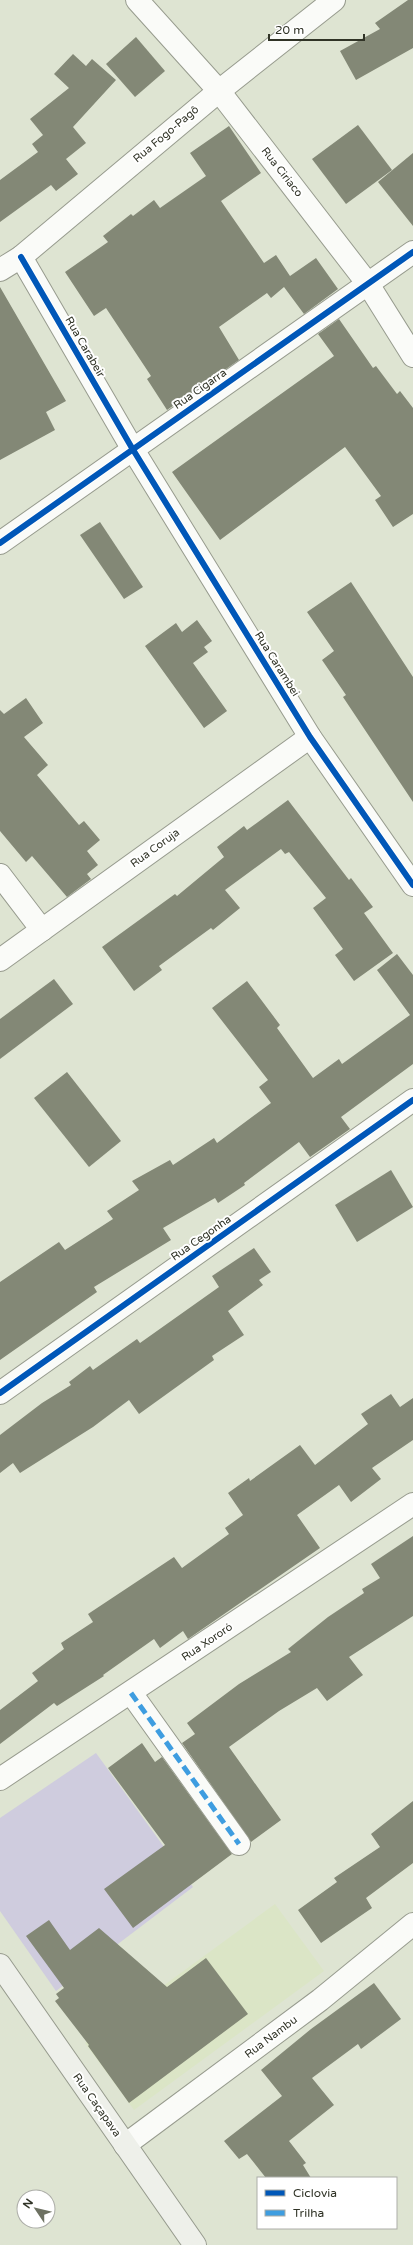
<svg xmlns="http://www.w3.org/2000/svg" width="413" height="2245" font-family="'Varela Round',sans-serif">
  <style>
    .built { fill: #dbe5c6 }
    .green { fill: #cfccde }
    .building { fill: #838876 }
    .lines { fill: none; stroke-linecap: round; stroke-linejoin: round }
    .street-casing { stroke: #979b8e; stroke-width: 24 }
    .secondary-casing { stroke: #979b8e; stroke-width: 24 }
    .street { stroke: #fafbf8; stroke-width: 22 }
    .secondary { stroke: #eef0ea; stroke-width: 22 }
    .quiet { stroke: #3e9de0; stroke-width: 5; stroke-dasharray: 10 5; stroke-linecap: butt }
    .cycleway-casing { stroke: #fff; stroke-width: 8 }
    .cycleway { stroke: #0057b8; stroke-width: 6 }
    .labels { text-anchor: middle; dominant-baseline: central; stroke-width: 4; stroke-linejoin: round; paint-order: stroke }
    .street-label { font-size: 11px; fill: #303326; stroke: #fff }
  </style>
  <rect width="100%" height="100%" fill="#dee4d2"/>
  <path class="built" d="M275 1904 324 1971 134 2110 85 2043Z"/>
  <path class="green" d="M96 1753 193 1887 56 1991 0 1911V1818Z"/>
  <g class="building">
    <path d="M408 0H413V48L356 80 340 51 380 29 375 23Z"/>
    <path d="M136 37 165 71 135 97 106 64Z"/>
    <path d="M73 54 86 66 92 59 116 80 73 127 86 143 66 159 78 174 56 191 51 185 0 222V180L38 152 32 144 43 135 30 119 69 88 54 74Z"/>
    <path d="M358 125 392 170 346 204 312 159Z"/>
    <path d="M229 126 261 173 221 201 264 263 276 255 290 276 316 258 338 289 304 314 284 287 271 298 267 293 219 327 239 360 167 410 147 379 151 376 106 308 94 316 65 272 108 242 103 236 131 214 133 216 154 200 160 208 206 176 190 153Z"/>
    <path d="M413 153V226L378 182Z"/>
    <path d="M0 287 66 401 46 412 55 430 0 460Z"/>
    <path d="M339 319 373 368 376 366 397 394 400 391 413 408V514L393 527 375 500 381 496 345 447 220 540 172 472 334 356 318 334Z"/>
    <path d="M100 522 143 587 124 599 80 535Z"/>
    <path d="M351 582 413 677V802L343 697 346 695 322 660 334 651 307 612Z"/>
    <path d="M197 620 212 641 204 647 208 652 193 663 227 711 204 728 145 646 176 623 182 632Z"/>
    <path d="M26 698 43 723 24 737 48 765 37 775 79 825 84 821 100 840 87 851 98 865 87 874 91 879 67 897 32 856 26 862 0 831V710L4 714Z"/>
    <path d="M288 800 349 880 351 878 373 907 364 913 393 953 354 981 335 955 343 949 313 908 326 898 289 852 285 854 281 849 225 890 240 908 213 930 211 928 159 966 162 970 134 991 102 947 175 894 177 896 224 857 217 847 244 826 247 830Z"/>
    <path d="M397 954 413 975V1064L341 1117 350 1129 310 1157 299 1142 244 1183 245 1185 218 1203 215 1198 163 1228 171 1240 94 1287 97 1292 0 1360V1282L59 1242 65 1250 113 1219 107 1211 139 1190 132 1181 170 1160 173 1165 214 1138 217 1143 271 1103 259 1087 268 1080 212 1008 247 981 280 1025 277 1028 313 1078 339 1059 342 1064 410 1015 377 970Z"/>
    <path d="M54 979 73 1004 0 1059V1019Z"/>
    <path d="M67 1072 121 1141 89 1167 34 1098Z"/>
    <path d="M391 1170 413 1207 357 1242 335 1205Z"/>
    <path d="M254 1248 271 1272 259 1280 263 1285 228 1311 244 1335 212 1356 214 1360 139 1414 129 1400 93 1427 20 1473 13 1463 0 1473V1435L42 1403 71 1385 69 1382 90 1366 93 1370 137 1339 140 1343 219 1287 212 1276Z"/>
    <path d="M391 1394 400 1407 413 1398V1440L372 1468 381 1479 351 1502 339 1485 297 1515 320 1548 188 1639 183 1631 160 1648 154 1639 103 1675 104 1676 57 1706 54 1703 0 1744V1710L38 1681 32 1673 64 1649 61 1643 93 1622 88 1614 174 1557 182 1568 229 1534 225 1528 243 1515 228 1493 249 1478 250 1481 300 1445 315 1465 368 1424 361 1414Z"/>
    <path d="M413 1536V1616L349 1657 363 1675 327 1701 317 1688 279 1711 229 1747 281 1820 251 1842 182 1743 195 1734 187 1723 239 1684 291 1652 288 1649 328 1617 364 1593 362 1589 380 1578 371 1564Z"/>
    <path d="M142 1743 155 1762 162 1757 232 1854 133 1928 104 1889 165 1845 108 1768Z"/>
    <path d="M413 1801V1863L366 1898 372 1908 321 1943 298 1910 337 1882 334 1878 380 1847 371 1834Z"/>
    <path d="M49 1920 70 1950 99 1928 167 1987 206 1958 248 2014 129 2103 88 2046 89 2045 55 2001 59 1998 56 1994 64 1988 26 1936Z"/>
    <path d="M374 1983 401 2019 361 2049 358 2044 312 2078 334 2105 289 2141 306 2163 303 2165 311 2178H266L247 2154 239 2159 224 2141 282 2096 261 2070 311 2029Z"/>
  </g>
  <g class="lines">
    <g class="street-casing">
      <g id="street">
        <path d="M137 0 219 91 368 284 413 356"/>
        <path d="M21 257 132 448 310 737 413 885"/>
        <path d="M0 270 21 257 219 91 334 0"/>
        <path d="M0 543 413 252"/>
        <path d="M0 875 42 930"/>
        <path d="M0 960 310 737"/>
        <path d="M0 1393 413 1100"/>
        <path d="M131 1693 239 1844"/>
        <path d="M0 1779 413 1504"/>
        <path d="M125 2145 320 2000 413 1924"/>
      </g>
    </g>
    <g class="secondary-casing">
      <path id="secondary" d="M0 1965 195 2245"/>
    </g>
    <use href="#street" class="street"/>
    <use href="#secondary" class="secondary"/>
    <path class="quiet" d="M131 1693 239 1844"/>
    <g class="cycleway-casing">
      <g id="cycleway">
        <path d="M21 257 132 448 310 737 413 885"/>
        <path d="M0 543 413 252"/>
        <path d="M0 1393 413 1100"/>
      </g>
    </g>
    <use href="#cycleway" class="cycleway"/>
  </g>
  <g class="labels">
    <g class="street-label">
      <text transform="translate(166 134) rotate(-40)">Rua Fogo-Pagô</text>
      <text transform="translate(282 172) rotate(52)">Rua Ciriaco</text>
      <text transform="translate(85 347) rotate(60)">Rua Carabeir</text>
      <text transform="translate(200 389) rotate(-35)">Rua Cigarra</text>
      <text transform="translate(277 664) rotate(58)">Rua Carambei</text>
      <text transform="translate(155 848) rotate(-36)">Rua Coruja</text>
      <text transform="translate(201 1238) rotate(-35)">Rua Cegonha</text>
      <text transform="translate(207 1642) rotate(-34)">Rua Xororó</text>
      <text transform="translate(271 2037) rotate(-37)">Rua Nambu</text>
      <text transform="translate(97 2105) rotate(55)">Rua Caçapava</text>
    </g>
  </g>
  <rect x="257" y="2177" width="140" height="52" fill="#ffffff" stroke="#acada8"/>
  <rect x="265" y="2190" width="20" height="6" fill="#0057b8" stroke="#acada8"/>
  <text x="293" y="2197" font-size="12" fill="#303326">Ciclovia</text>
  <rect x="265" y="2210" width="20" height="6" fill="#3e9de0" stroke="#acada8"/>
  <text x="293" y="2217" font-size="12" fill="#303326">Trilha</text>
  <g transform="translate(36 2209) rotate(305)"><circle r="19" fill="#ffffff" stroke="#acada8"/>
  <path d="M0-3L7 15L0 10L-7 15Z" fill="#6d7162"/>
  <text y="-6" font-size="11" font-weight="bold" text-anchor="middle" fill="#303326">N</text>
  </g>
  <path d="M269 34v6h95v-6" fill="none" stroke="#303326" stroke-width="2"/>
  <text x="275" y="34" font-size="12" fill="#303326" stroke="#ffffff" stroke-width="3" paint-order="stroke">20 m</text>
</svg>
